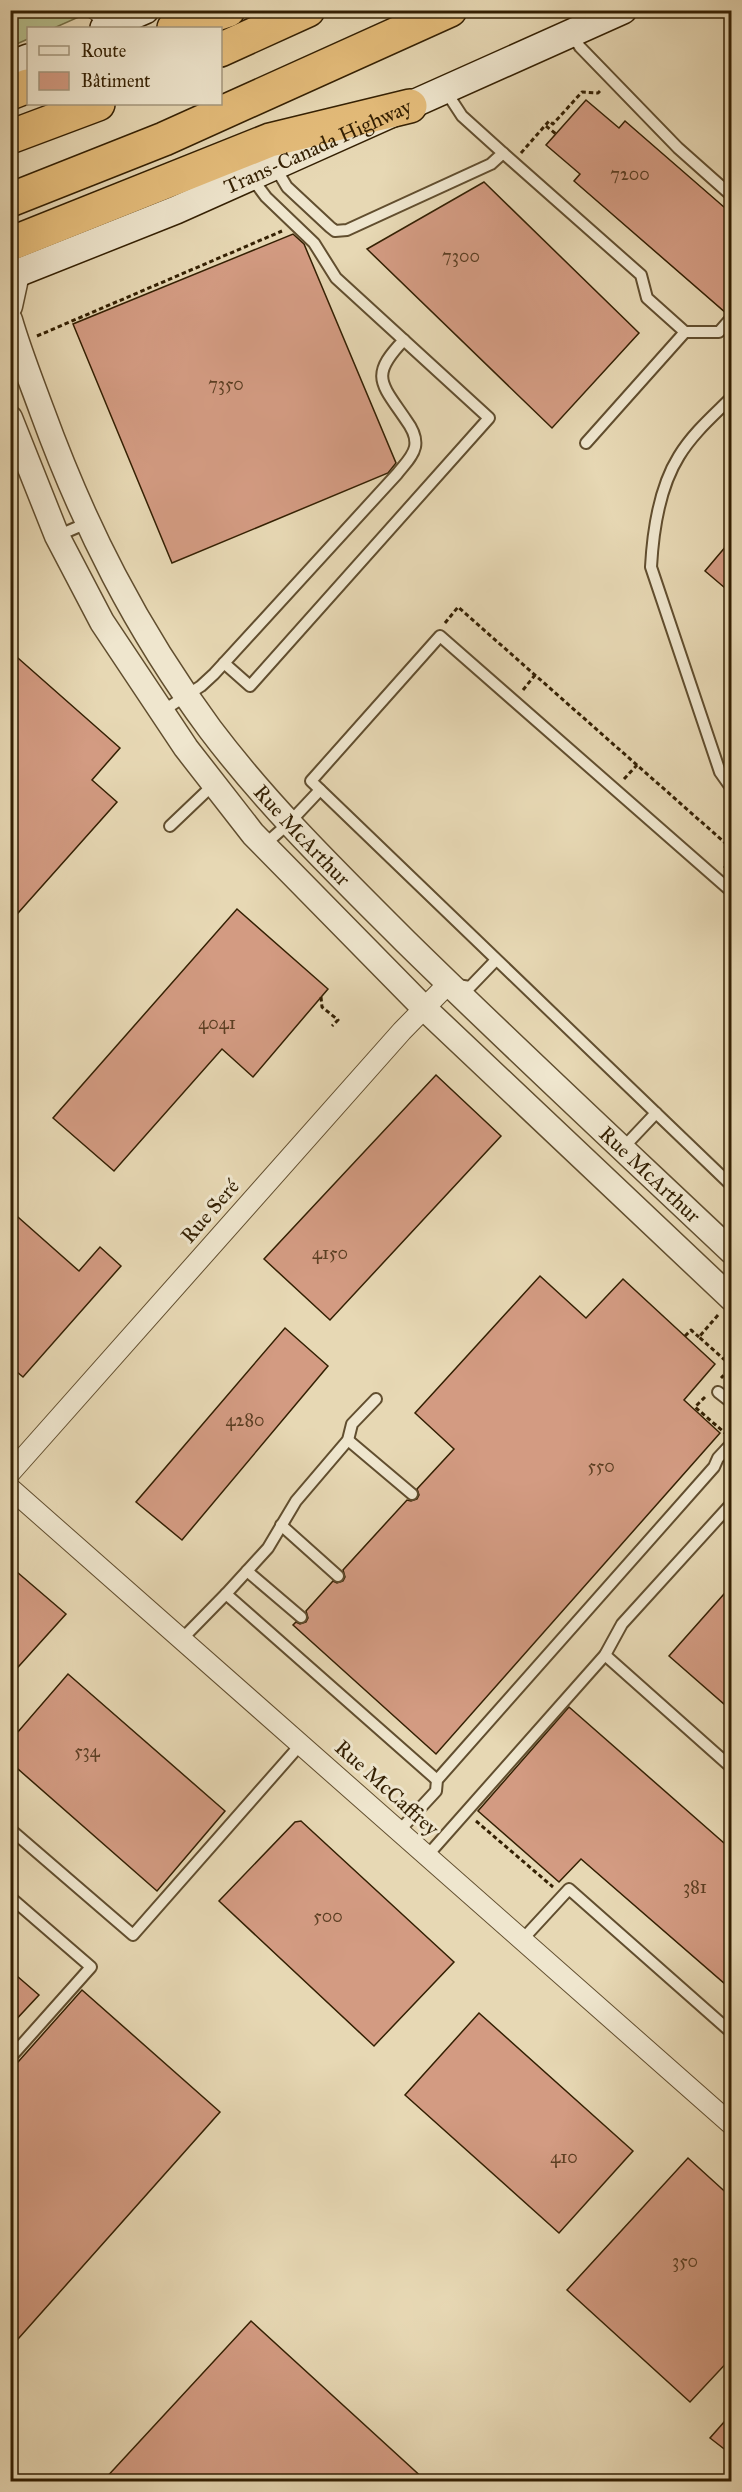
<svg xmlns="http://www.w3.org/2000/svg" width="742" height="2492" font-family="'IM FELL Great Primer',serif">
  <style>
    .green { fill: #b6bf8d; stroke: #757048; stroke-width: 1.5 }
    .building { fill: #d39b82; stroke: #342003; stroke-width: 1.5 }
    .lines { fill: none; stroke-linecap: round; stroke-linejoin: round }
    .service-casing { stroke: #614e2f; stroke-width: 14 }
    .minor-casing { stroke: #614e2f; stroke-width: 22 }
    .tertiary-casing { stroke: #614e2f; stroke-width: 27 }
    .secondary-casing { stroke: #342003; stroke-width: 30 }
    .motorway-casing { stroke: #342003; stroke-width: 36 }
    .path { stroke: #342003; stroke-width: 3; stroke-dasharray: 4.5 3; stroke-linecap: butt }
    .service { stroke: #efe6ce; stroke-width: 10 }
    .minor { stroke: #efe6ce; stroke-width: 20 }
    .tertiary { stroke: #efe6ce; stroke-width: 24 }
    .secondary { stroke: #efe6ce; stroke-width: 27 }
    .motorway { stroke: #e4bc7a; stroke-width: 33 }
    .labels { text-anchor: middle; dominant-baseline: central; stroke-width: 6; stroke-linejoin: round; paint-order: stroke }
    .number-label { font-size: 18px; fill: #5c3f23 }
    .street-label { font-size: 21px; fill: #342003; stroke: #efe6ce }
  </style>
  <rect width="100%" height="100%" fill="#e7d8b4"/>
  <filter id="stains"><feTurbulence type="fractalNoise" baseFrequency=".00333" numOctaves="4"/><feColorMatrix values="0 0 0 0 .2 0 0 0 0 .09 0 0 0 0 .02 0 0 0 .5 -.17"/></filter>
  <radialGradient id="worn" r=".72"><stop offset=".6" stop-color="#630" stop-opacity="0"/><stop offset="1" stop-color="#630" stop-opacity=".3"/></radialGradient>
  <path class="green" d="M11 10 77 11 81 16 54 28H28V39L12 46Z"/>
  <g class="building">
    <path d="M586 100 619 128 625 121 732 214V310L726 313 574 181 580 174 546 145Z"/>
    <path d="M484 182 639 333 552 428 367 249Z"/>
    <path d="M293 234 304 244 396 463 388 473 172 563 73 324Z"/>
    <path d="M732 539V594L705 571Z"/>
    <path d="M10 651 120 748 92 780 117 802 10 922Z"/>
    <path d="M237 909 328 989 253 1077 222 1049 114 1171 53 1118Z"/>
    <path d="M436 1075 501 1136 330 1320 264 1259Z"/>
    <path d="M10 1210 79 1271 100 1247 121 1266 23 1377 10 1366Z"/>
    <path d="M540 1276 586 1318 623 1279 715 1364 684 1400 720 1433 436 1754 293 1625 296 1622 300 1624 306 1622 308 1618 306 1611 333 1581 337 1583 343 1581 345 1577 343 1570 407 1500 411 1501 417 1499 419 1495 417 1489 454 1449 415 1413Z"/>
    <path d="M285 1328 328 1366 182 1540 136 1502Z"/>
    <path d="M10 1566 66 1614 10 1676Z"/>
    <path d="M732 1585V1711L669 1656Z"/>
    <path d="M68 1674 225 1811 157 1891 10 1762V1741Z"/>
    <path d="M569 1707 732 1850V1990L581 1859 559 1882 478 1811Z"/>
    <path d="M301 1821 454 1962 374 2046 219 1901 295 1822Z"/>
    <path d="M10 1970 39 1995 10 2026Z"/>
    <path d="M82 1990 220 2112 10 2348V2071Z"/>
    <path d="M479 2013 633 2151 559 2233 405 2095Z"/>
    <path d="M688 2158 732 2198V2357L690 2402 567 2290Z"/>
    <path d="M251 2321 426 2481H103Z"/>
    <path d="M732 2413V2455L710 2438Z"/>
  </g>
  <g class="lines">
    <g class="service-casing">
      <g id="service">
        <path d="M572 34 580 47 678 148 732 196"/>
        <path d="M503 153 641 275 647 298 685 332 586 443"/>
        <path d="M275 167 287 187 330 227 335 231 347 230 491 164 503 153 462 116 445 90"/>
        <path d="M685 332H719L732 317"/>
        <path d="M732 397C713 416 693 433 679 456 659 488 653 530 651 567L720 772 732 789"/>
        <path d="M57 536 87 523"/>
        <path d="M224 663 250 686 489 418 336 278 314 243 266 197 251 177"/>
        <path d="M161 712 201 686 214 674 397 474C403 466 413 457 415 447 417 437 412 428 406 420 381 383 369 376 404 340"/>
        <path d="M170 826 213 785"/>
        <path d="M264 845 288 824 320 790"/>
        <path d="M457 985 470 987 496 960"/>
        <path d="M656 1113 311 781 440 636 732 892"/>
        <path d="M622 1149 656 1113 732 1186"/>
        <path d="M718 1392 732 1403"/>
        <path d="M348 1440 412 1494"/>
        <path d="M281 1525 338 1576"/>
        <path d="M247 1571 301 1617"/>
        <path d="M226 1594 268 1548 296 1501 348 1440 352 1424 376 1399"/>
        <path d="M182 1639 226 1594 437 1780"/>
        <path d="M605 1655 732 1768"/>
        <path d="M10 1829 133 1935 301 1744"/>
        <path d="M399 1831 436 1791 437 1780 714 1467 718 1458 732 1443"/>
        <path d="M427 1856 605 1655 622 1624 732 1503"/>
        <path d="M10 1897 91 1967 10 2058"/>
        <path d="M522 1940 569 1889 732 2033"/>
      </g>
    </g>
    <g class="minor-casing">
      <g id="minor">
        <path d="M96 10 117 23"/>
        <path d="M10 1473 402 1031 449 983"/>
        <path d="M10 1488 732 2125"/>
      </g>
    </g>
    <g class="tertiary-casing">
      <g id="tertiary">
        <path d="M10 306 17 274"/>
        <path id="s1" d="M10 320C19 351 31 381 42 411 84 526 136 629 210 729 268 806 337 873 405 941 512 1046 623 1149 732 1252"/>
        <path d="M10 418 57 536 102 622 186 748 253 834 424 1008 732 1299"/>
      </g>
    </g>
    <g class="secondary-casing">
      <g id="secondary">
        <path d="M104 28 145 10"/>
        <path d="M10 65 28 58"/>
        <path id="s2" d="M10 276 176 210 623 10"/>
      </g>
    </g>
    <g class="motorway-casing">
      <g id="motorway">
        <path d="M174 28 228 10"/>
        <path d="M220 50 308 10"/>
        <path d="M10 93 28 86"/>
        <path d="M10 137 98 104"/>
        <path d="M10 200 164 139 450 10"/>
        <path d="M10 244 270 140 410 106"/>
      </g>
    </g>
    <g class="path">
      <path d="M546 126 556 134"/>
      <path d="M521 153 549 121 553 124 582 92 598 93 602 89"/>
      <path d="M37 336 282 231"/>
      <path d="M445 623 458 607 732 849"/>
      <path d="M523 690 535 675"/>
      <path d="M624 779 637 765"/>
      <path d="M724 868 732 860"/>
      <path d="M321 997 322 1007 338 1020 332 1026"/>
      <path d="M718 1315 699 1337 727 1362 729 1370 721 1378"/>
      <path d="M685 1336 691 1330 699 1337"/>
      <path d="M705 1397 695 1407 725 1433"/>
      <path d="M476 1821 553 1887"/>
    </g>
    <use href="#service" class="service"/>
    <use href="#minor" class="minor"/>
    <use href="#tertiary" class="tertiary"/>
    <use href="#secondary" class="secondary"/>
    <use href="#motorway" class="motorway"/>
  </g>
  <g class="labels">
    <g class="number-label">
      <text x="630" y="174">7200</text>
      <text x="461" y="256">7300</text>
      <text x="226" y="384">7350</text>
      <text x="217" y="1023">4041</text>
      <text x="330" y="1253">4150</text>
      <text x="245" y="1420">4280</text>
      <text x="601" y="1466">550</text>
      <text x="87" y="1751">534</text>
      <text x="695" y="1887">381</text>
      <text x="328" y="1916">500</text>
      <text x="564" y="2157">410</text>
      <text x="685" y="2261">350</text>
    </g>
    <g class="street-label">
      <text stroke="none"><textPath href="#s2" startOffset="334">Trans-Canada Highway</textPath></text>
      <text stroke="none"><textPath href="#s1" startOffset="598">Rue McArthur</textPath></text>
      <text stroke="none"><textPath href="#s1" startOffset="1084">Rue McArthur</textPath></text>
      <text transform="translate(210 1211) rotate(-49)">Rue Seré</text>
      <text transform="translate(387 1788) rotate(42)">Rue McCaffrey</text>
    </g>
  </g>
  <rect width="742" height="2492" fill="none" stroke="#e7d8b4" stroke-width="36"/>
  <rect x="12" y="12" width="718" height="2468" fill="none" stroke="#342003" stroke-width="3"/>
  <rect x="18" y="18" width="706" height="2456" fill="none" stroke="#342003" stroke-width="1.5"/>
  <rect x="27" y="27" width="195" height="78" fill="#efe6ce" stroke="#a4977d" stroke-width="1.5"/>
  <rect x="39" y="46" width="30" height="9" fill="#efe6ce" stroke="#a4977d" stroke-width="1.5"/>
  <text x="81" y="57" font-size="18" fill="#342003">Route</text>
  <rect x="39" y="72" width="30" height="18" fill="#d39b82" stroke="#a4977d" stroke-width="1.5"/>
  <text x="81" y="87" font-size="18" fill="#342003">Bâtiment</text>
  <rect width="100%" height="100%" filter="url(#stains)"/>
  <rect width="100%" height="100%" fill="url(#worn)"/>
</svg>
